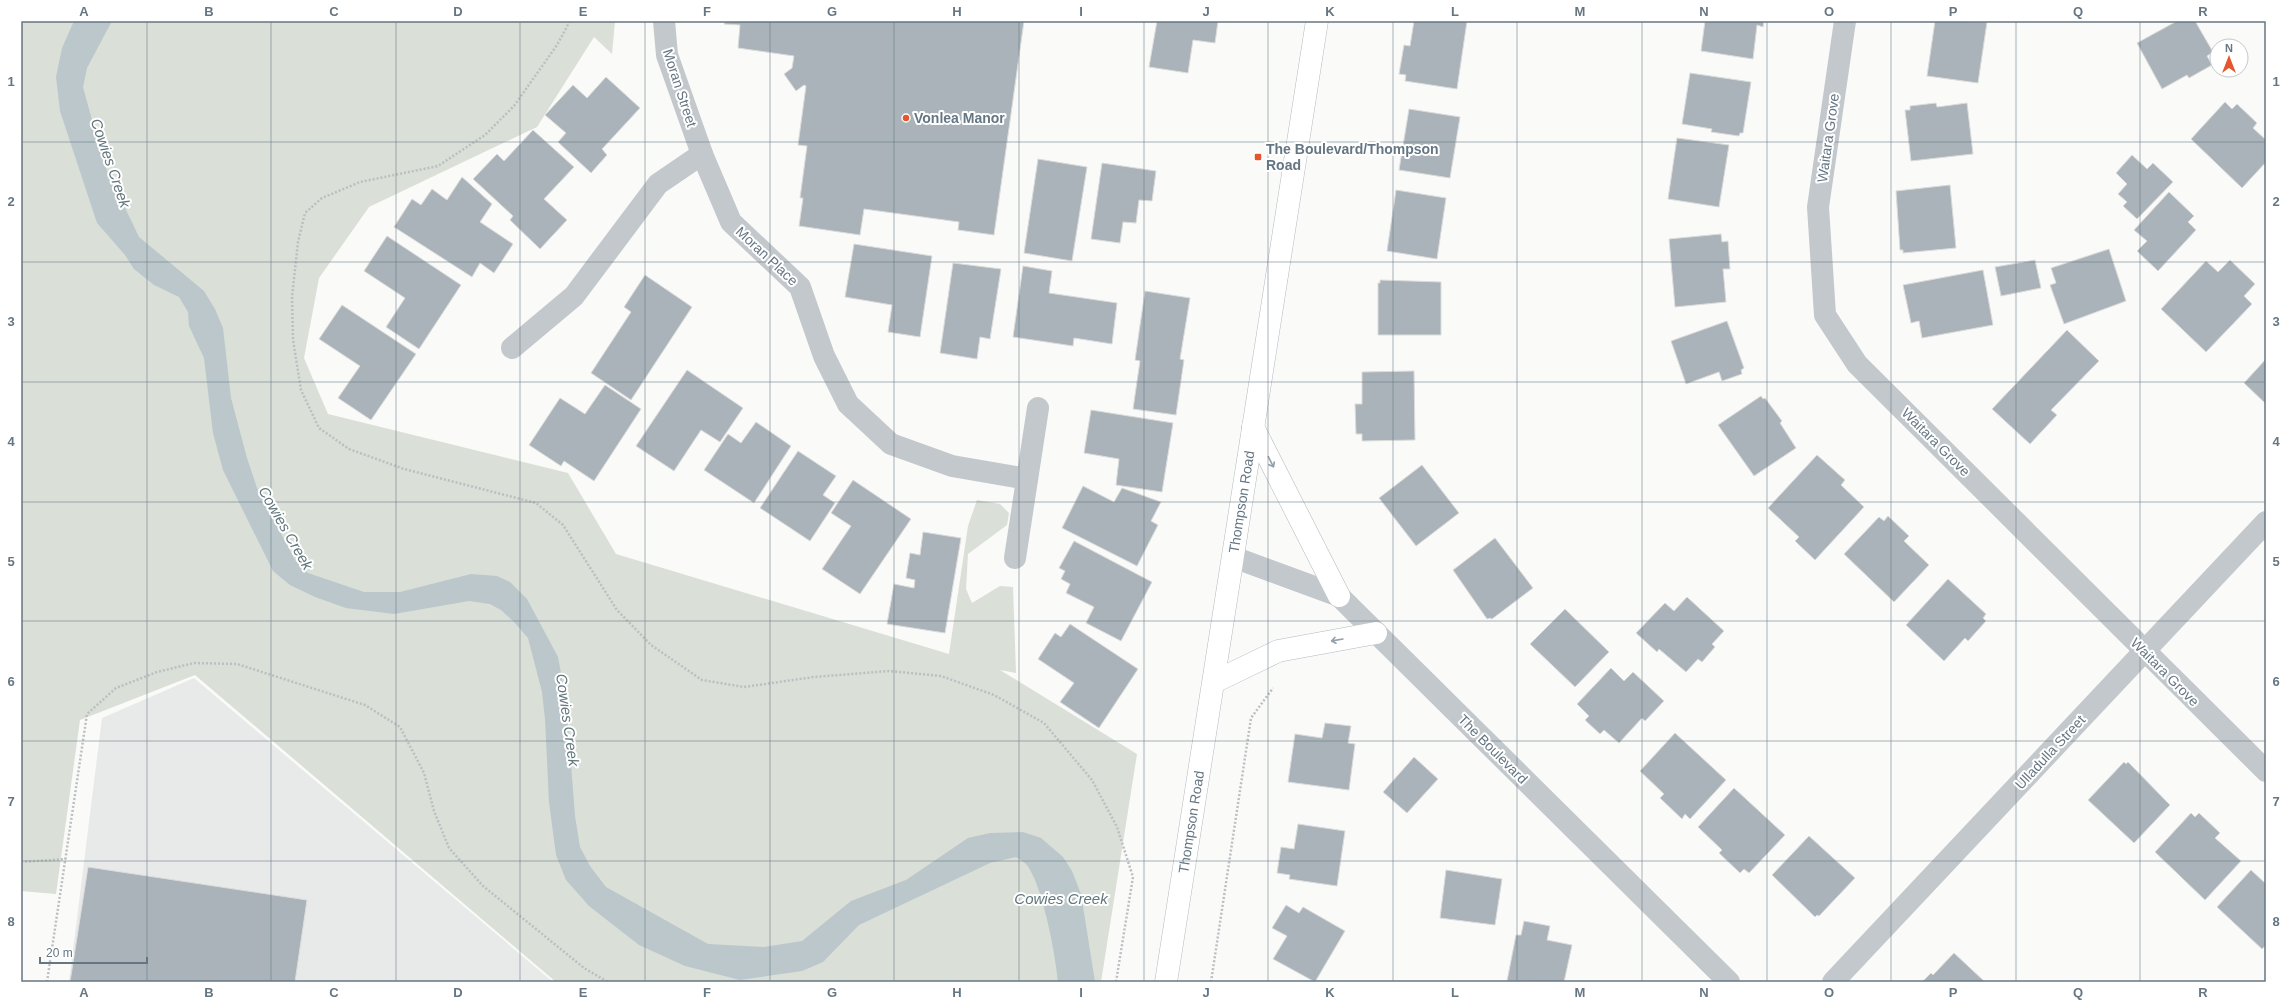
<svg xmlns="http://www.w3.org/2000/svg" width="2287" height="1003" font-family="Arial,sans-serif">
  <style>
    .built { fill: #e8e9e9 }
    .green { fill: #dadfd7 }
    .water { fill: #bbc7cb }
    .building { fill: #aab3b9; stroke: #dcdcda }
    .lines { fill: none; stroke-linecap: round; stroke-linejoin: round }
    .secondary-casing { stroke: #b3babf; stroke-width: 23 }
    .path { stroke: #bbbfc2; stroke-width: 2.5; stroke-dasharray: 2 2; stroke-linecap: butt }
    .minor { stroke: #c3c8cc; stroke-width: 22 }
    .tertiary { stroke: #c3c8cc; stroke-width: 22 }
    .secondary { stroke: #fff; stroke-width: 22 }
    .oneway { stroke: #939fa8 }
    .grid { fill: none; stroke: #657683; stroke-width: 1; stroke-opacity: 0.55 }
    .poi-dot { fill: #e4572e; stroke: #fff; stroke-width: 1.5 }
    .labels { text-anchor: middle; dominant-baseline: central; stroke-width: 4; stroke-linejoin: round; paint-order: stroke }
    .street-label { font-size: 14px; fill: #657683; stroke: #fff }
    .poi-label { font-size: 14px; font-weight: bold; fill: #657683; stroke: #fff; text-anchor: start }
    .water-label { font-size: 15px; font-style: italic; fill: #60757c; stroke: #fff }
    .neatline { fill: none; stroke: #657683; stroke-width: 1.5 }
    .grid-label { font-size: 13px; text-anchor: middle; font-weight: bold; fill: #657683 }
  </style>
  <rect width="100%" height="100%" fill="#fafaf8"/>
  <path class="built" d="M194 678 553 982H69L102 718Z"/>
  <path class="green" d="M21 21H615L612 54 594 37 537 127 369 207 319 278 304 358 328 414 568 473 616 554 949 654 968 526 977 500 1000 504 1009 513 1007 525 968 554 966 589 972 603 1000 586 1013 587 1016 673 1000 670 1137 754 1101 982H556L195 675 80 720 56 894 21 891Z"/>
  <path class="water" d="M74 21H112L87 68 83 87 104 164 139 237 204 291 215 309 223 328 231 398 247 458 257 488 295 560 308 573 364 592H400L471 574 497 576 510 582 527 599 558 657 566 699 575 816 580 847 590 866 606 887 708 944 764 947 802 941 851 901 906 880 968 838 990 833 1023 832 1041 838 1063 857 1072 871 1081 894 1095 982H1058C1056 956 1042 882 1026 864 1023 861 1019 859 1016 857L990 863 859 925 823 962 802 971 740 980 685 966 639 945 589 906 566 880 556 855 549 802 545 719 542 692 528 638 514 622 501 610 490 604 469 601 394 614 346 608 315 597 290 585 273 571 223 470 213 433 204 358 189 326 188 312 179 297 154 285 134 269 125 255 97 223 60 111 56 77 62 48Z"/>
  <g class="building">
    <path d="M725 21H1024L994 235 958 230 959 222 864 209 860 235 799 226 803 198H800L807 146 798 145 806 86 804 85 796 91 784 74 792 68 794 56 738 48 740 25 724 24Z"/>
    <path d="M1157 21H1218L1215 43 1193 40 1188 73 1149 67Z"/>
    <path d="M1414 21H1467L1457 89 1405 81 1406 75 1399 74 1404 45 1410 46Z"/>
    <path d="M1705 21H1764L1763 27 1757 25 1753 59 1701 51Z"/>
    <path d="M1935 21 1987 22 1978 83 1927 76Z"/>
    <path d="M2177 21H2195L2213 52 2207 56 2212 65 2189 78 2187 75 2162 89 2137 43Z"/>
    <path d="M1690 73 1751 82 1743 133H1740L1739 136 1711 132 1712 129 1682 124Z"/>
    <path d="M606 77 640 108 602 149 607 155 591 173 558 142 566 133 545 115 573 85 587 98Z"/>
    <path d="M2225 102 2232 109 2237 104 2257 123 2253 128 2266 140V162L2242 188 2191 139Z"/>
    <path d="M1936 103 1937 107 1967 103 1973 154 1911 161 1905 110H1910V106Z"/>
    <path d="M1409 109 1460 117 1450 178 1399 170Z"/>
    <path d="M533 130 574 167 544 199 567 220 540 249 510 220 513 216 473 179 497 154 504 161Z"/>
    <path d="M1677 138 1729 145 1719 207 1668 199Z"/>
    <path d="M2132 155 2147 169 2153 163 2173 182 2137 219 2123 206 2127 202 2118 194 2127 184 2116 173Z"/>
    <path d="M1038 159 1087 167 1072 261 1024 253Z"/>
    <path d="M1102 163 1156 171 1152 201 1139 200 1136 223 1123 222 1120 243 1091 239Z"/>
    <path d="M462 177 492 204 480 222 513 244 494 273 480 263 472 277 394 227 412 199 421 205 432 189 447 200Z"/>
    <path d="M1950 185 1956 248 1903 253V250H1900L1896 191Z"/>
    <path d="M1396 190 1446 198 1437 259 1387 251Z"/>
    <path d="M2169 192 2194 216 2188 222 2196 230 2158 271 2137 251 2147 241 2134 230Z"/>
    <path d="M1721 234 1722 242 1728 241 1730 269H1723L1726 302 1675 307 1669 239Z"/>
    <path d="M387 236 461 285 419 349 386 327 405 298 364 271Z"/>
    <path d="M854 244 932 256 920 337 888 332 892 305 845 297Z"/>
    <path d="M2109 249 2126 301 2064 324 2050 285 2056 283 2051 268Z"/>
    <path d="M2035 260 2041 288 2001 296 1995 267Z"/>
    <path d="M2230 260 2255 284 2244 296 2252 304 2206 352 2161 309 2206 261 2218 272Z"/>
    <path d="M953 263 1001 269 990 339 980 337 977 359 940 353Z"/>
    <path d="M1023 266 1052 271 1049 293 1117 303 1112 344 1074 338 1073 346 1013 337Z"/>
    <path d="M1983 270 1993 325 1922 338 1919 321 1911 323 1903 285Z"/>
    <path d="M645 275 692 307 631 400 591 373 631 312 624 307Z"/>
    <path d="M1380 280 1441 282V335H1378V283H1380Z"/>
    <path d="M1145 291 1190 298 1180 359 1184 360 1176 415 1133 409 1140 361 1135 360Z"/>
    <path d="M342 305 416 354 371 420 338 398 360 366 319 339Z"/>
    <path d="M1727 321 1744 368 1741 370 1742 374 1722 381 1719 372 1686 384 1671 341Z"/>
    <path d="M2067 330 2099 361 2051 410 2057 415 2030 444 1992 409Z"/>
    <path d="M2266 359V404L2244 383Z"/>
    <path d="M687 370 743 408 720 442 701 430 674 471 636 446Z"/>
    <path d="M1414 371 1415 440 1362 441V434H1356L1355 404H1362V372Z"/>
    <path d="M605 385 641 409 594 481 564 461 561 466 529 445 560 398 585 414Z"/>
    <path d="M1761 396 1763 399 1765 398 1782 421 1780 423 1796 448 1754 476 1718 425Z"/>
    <path d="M1091 410 1173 423 1162 492 1116 485 1119 459 1084 453Z"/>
    <path d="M756 422 791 446 754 503 704 470 728 434 741 443Z"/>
    <path d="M798 451 836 476 823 495 835 503 810 541 760 508Z"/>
    <path d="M1817 455 1845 480 1841 485 1864 507 1815 560 1795 541 1799 537 1768 508Z"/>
    <path d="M1422 465 1459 513 1416 546 1379 498Z"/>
    <path d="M853 480 911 519 860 594 822 569 851 526 831 513Z"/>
    <path d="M1083 486 1114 502 1122 488 1161 502 1151 521 1158 525 1137 566 1062 528Z"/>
    <path d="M1888 516 1909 536 1904 541 1929 565 1894 602 1844 554 1879 517 1884 521Z"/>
    <path d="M923 532 961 538 945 633 887 624 894 584 914 588 915 580 906 578 910 553 920 555Z"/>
    <path d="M1495 538 1533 588 1492 619 1490 618 1487 619 1453 570Z"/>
    <path d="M1074 541 1152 582 1121 641 1086 623 1094 607 1066 593 1070 584 1061 579 1065 571 1059 568Z"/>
    <path d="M1948 579 1986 614 1983 618 1986 621 1968 641 1965 638 1944 661 1906 625Z"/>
    <path d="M1687 597 1724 631 1712 644 1715 647 1702 662 1698 659 1686 672 1659 649 1657 652 1636 633 1665 603 1674 611Z"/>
    <path d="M1565 609 1609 652 1575 687 1530 644Z"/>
    <path d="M1070 624 1138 669 1099 728 1060 702 1074 683 1038 659 1055 633 1061 637Z"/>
    <path d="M1611 668 1624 681 1633 672 1664 701 1645 721 1642 718 1619 743 1604 730 1600 734 1585 720 1589 716 1577 704Z"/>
    <path d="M1325 723 1351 726 1348 743 1355 744 1349 790 1288 782 1295 734 1322 738Z"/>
    <path d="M1675 733 1726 780 1690 819 1685 814 1682 819 1660 798 1664 794 1640 771Z"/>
    <path d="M1414 757 1438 779 1407 813 1383 792Z"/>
    <path d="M2124 762 2126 764 2128 762 2170 805 2134 843 2088 800Z"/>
    <path d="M1734 788 1785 835 1749 873 1744 869 1740 873 1719 853 1722 850 1698 827Z"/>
    <path d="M2191 813 2195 817 2199 813 2220 833 2215 838 2241 861 2205 900 2155 852Z"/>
    <path d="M1298 824 1345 831 1337 886 1289 879 1290 875 1277 873 1281 847 1294 849Z"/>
    <path d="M1809 836 1855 878 1819 916 1817 915 1815 917 1772 875Z"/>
    <path d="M88 867 307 900 295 982H70Z"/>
    <path d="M1446 870 1502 879 1495 925 1440 918Z"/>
    <path d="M2251 870 2266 884V945L2262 949 2217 907Z"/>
    <path d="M1286 905 1299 913 1303 907 1345 931 1315 982 1273 959 1287 936 1272 928Z"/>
    <path d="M1524 921 1550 926 1547 940 1572 945 1564 982 1507 981 1516 935H1521Z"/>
    <path d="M1954 953 1985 982H1922L1931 973 1933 975Z"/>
  </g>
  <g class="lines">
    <g class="secondary-casing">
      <g id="secondary">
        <path d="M1253 427 1339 596"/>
        <path d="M1214 682 1278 651 1376 633"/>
        <path id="s1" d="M1166 982 1317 21"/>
      </g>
    </g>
    <g class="path">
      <path d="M570 21 557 45 514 106 485 135 438 166 360 182 322 198 305 213 298 242 292 297 293 340 301 390 319 428 349 449 404 469 536 503 563 525 617 610 651 645 702 680 744 687 814 677 889 671 941 676 994 695 1044 723 1092 780 1117 827 1133 877 1116 982"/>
      <path d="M21 862 66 859"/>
      <path d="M47 982 87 714 116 688 157 672 194 663 237 664 365 705 400 727 424 773 434 811 449 848 483 886 584 968 608 982"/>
      <path d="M1211 982 1251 718 1273 688"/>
    </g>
    <g class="minor">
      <path d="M664 21 667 55 702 154 731 222 800 287 824 356 848 404 891 444 952 466 1027 479"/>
      <path d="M1845 21 1818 207 1825 315 1857 364 2266 771"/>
      <path d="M512 348 574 296 658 184 702 154"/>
      <path d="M1015 558 1038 408"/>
      <path d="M1833 982 2266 522"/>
    </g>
    <path class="tertiary" d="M1233 557 1339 596 1729 982"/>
    <use href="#secondary" class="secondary"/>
  </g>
  <defs><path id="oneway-shaft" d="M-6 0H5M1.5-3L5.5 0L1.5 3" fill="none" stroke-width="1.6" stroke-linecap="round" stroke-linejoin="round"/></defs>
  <g class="oneway">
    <use href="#oneway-shaft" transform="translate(1271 462) rotate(63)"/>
    <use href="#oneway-shaft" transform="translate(1337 640) rotate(170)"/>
  </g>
  <path class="grid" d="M147 21V982M271 21V982M396 21V982M520 21V982M645 21V982M770 21V982M894 21V982M1019 21V982M1144 21V982M1268 21V982M1393 21V982M1517 21V982M1642 21V982M1767 21V982M1891 21V982M2016 21V982M2140 21V982M21 142H2266M21 262H2266M21 382H2266M21 502H2266M21 621H2266M21 741H2266M21 861H2266"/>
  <g class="poi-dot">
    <circle cx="906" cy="118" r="4"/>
    <rect x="1254" y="153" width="8" height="8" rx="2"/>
  </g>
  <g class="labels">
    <g class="street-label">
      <text transform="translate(680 88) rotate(72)">Moran Street</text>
      <text transform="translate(1828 138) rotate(-82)">Waitara Grove</text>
      <text transform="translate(767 256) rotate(43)">Moran Place</text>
      <text transform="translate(1936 442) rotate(45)">Waitara Grove</text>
      <text stroke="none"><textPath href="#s1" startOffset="486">Thompson Road</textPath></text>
      <text transform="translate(2165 672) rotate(45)">Waitara Grove</text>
      <text transform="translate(1493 749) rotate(45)">The Boulevard</text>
      <text transform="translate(2050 752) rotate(-47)">Ulladulla Street</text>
      <text stroke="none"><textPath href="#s1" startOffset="162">Thompson Road</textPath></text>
    </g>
    <g class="poi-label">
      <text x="914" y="118">Vonlea Manor</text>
      <text x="1266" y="149">The Boulevard/Thompson<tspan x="1266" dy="16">Road</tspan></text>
    </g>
    <g class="water-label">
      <text transform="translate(111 163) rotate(71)">Cowies Creek</text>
      <text transform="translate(286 528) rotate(60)">Cowies Creek</text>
      <text transform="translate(568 720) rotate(82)">Cowies Creek</text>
      <text x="1061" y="898">Cowies Creek</text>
    </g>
  </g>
  <rect width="2287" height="1003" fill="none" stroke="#ffffff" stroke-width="44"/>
  <g transform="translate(2229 58)"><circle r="19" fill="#ffffff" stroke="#c1c8cd"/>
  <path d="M0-3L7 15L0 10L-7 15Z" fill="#e4572e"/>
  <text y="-6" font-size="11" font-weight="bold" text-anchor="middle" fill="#657683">N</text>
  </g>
  <path d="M40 957v6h107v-6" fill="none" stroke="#657683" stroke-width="2"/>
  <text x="46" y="957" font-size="12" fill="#657683" stroke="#ffffff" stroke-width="3" paint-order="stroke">20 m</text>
  <rect x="22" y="22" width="2243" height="959" class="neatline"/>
  <g class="grid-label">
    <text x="84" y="16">A</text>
    <text x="209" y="16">B</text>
    <text x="334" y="16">C</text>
    <text x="458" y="16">D</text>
    <text x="583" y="16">E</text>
    <text x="707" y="16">F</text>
    <text x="832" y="16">G</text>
    <text x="957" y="16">H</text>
    <text x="1081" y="16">I</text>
    <text x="1206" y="16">J</text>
    <text x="1330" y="16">K</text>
    <text x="1455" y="16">L</text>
    <text x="1580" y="16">M</text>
    <text x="1704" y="16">N</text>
    <text x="1829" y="16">O</text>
    <text x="1953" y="16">P</text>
    <text x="2078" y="16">Q</text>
    <text x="2203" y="16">R</text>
    <text x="11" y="86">1</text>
    <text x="2276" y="86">1</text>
    <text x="11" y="206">2</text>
    <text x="2276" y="206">2</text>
    <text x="11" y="326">3</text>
    <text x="2276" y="326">3</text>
    <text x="11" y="446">4</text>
    <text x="2276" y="446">4</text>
    <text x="11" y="566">5</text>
    <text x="2276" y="566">5</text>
    <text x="11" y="686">6</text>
    <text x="2276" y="686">6</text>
    <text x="11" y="806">7</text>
    <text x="2276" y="806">7</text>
    <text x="11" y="926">8</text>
    <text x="2276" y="926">8</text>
    <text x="84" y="997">A</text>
    <text x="209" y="997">B</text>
    <text x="334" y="997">C</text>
    <text x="458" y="997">D</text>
    <text x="583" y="997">E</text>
    <text x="707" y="997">F</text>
    <text x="832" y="997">G</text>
    <text x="957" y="997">H</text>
    <text x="1081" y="997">I</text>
    <text x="1206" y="997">J</text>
    <text x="1330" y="997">K</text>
    <text x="1455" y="997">L</text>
    <text x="1580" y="997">M</text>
    <text x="1704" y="997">N</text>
    <text x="1829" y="997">O</text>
    <text x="1953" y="997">P</text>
    <text x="2078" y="997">Q</text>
    <text x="2203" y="997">R</text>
  </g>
</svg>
